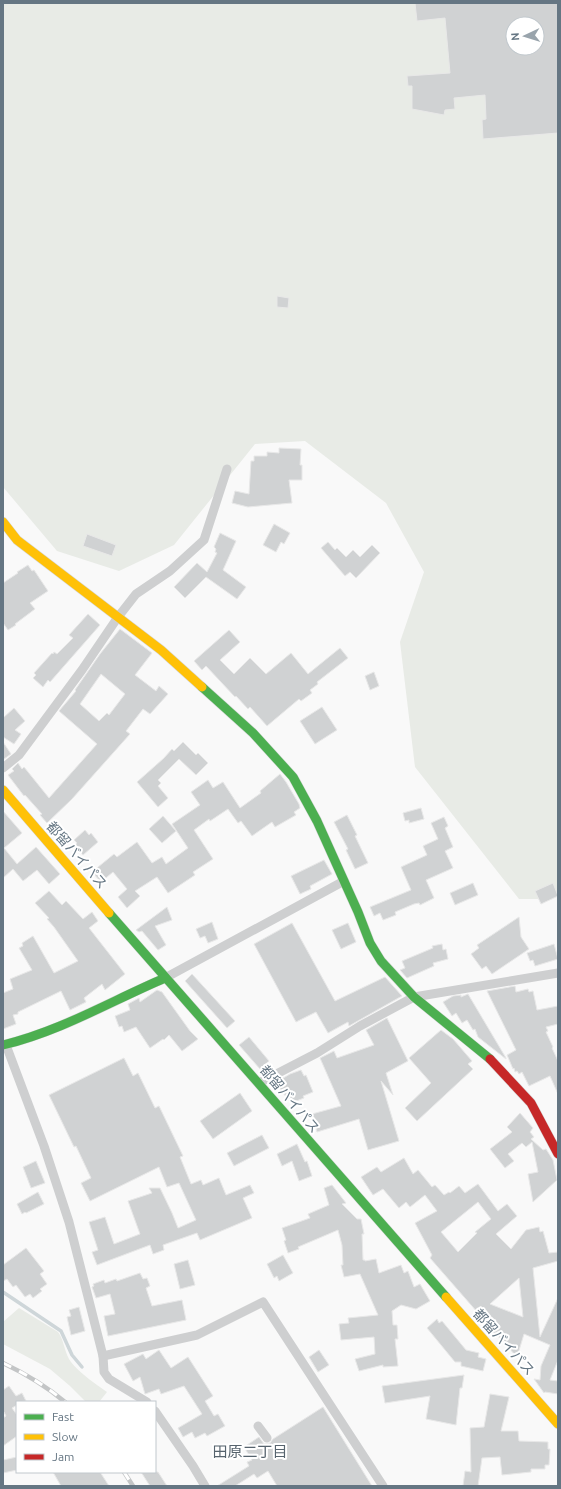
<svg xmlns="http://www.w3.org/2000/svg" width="561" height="1489" font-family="Ubuntu,'Noto Sans JP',sans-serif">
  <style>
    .green { fill: #e8ebe6; fill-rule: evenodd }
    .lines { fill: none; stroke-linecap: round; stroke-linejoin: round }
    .stream { stroke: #ced6d9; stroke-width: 3.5 }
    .building { fill: #d0d2d3; stroke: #e8e8e8; fill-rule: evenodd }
    .fast-casing { stroke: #d5d6d7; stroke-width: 10 }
    .slow-casing { stroke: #d5d6d7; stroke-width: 10 }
    .jam-casing { stroke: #d5d6d7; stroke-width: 10 }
    .street { stroke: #cecfd0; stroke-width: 9 }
    .fast { stroke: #4caf50; stroke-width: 9 }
    .slow { stroke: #ffc107; stroke-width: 9 }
    .jam { stroke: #c62828; stroke-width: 9 }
    .rail-casing { stroke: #c3c5c6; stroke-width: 4.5 }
    .rail { stroke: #fff; stroke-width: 3; stroke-dasharray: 9; stroke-linecap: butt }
    .labels { text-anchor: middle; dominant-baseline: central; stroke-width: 4; stroke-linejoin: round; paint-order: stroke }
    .street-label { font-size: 14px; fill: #657683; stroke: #fff }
    .neighbourhood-label { font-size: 15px; fill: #57646e; stroke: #fff }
  </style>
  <rect width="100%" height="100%" fill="#f9f9f9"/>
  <g class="green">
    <path d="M3 3H558V895L550 899H519L415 767 400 642 424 572 386 503 305 441 255 444 174 545 119 571 57 551 3 487ZM513 24H537V48H513Z"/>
    <path d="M19 1308 58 1332C64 1340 64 1350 69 1359 76 1371 96 1384 107 1392L99 1402H86L70 1386 50 1369 3 1344V1322Z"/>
  </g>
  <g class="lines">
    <path class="stream" d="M3 1292 61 1331 72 1355 82 1367"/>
  </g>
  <g class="building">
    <path d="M415 3H558V133L483 139 482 120 486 119 485 95 454 98 455 109 445 110 444 115 412 109V86H408L407 76 450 73 445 18 417 21ZM513 24H537V48H513Z"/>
    <path d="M277 296 289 298 288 308 277 307Z"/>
    <path d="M279 448 301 449 300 465H302V480H289L292 503 248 507 232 503 235 491 249 494 251 461H254V456H267V452L279 453Z"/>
    <path d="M274 524 290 533 284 544 281 542 276 552 263 545Z"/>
    <path d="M220 533 236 541 223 570 246 587 237 599 206 577 185 598 174 587 197 563 207 572 217 553 215 552 216 549 214 547Z"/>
    <path d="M87 534 116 545 112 556 83 546Z"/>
    <path d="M328 542 335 550 337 548 346 557 353 550 360 557 372 545 380 553 356 578 350 572 345 576 321 548Z"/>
    <path d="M28 565 32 571 34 570 48 591 30 603 35 609 15 624 16 625 8 630 3 623V583L18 573 17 572Z"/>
    <path d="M88 614 100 625 50 682 48 680 43 687 33 678 36 675 34 673 52 653 53 654 54 652 57 654 73 638 69 635Z"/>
    <path d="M120 629 152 653 135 675 156 691 159 686 168 694 150 714 143 709 126 731 130 734 72 799 47 823 40 815 42 814 25 795 24 796 8 775 14 771 12 769 18 763 22 769 24 767 49 798 97 744 59 711 76 691 75 690 100 654ZM101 674 125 694 109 715 107 713 99 721 80 704Z"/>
    <path d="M229 630 240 642 220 660 234 674 250 658 266 674 291 653 308 674 340 648 348 658 317 682 318 684 310 690 312 693 301 701 299 699 267 726 250 707 248 709 236 696 235 697 206 666 202 670 194 661Z"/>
    <path d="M374 672 379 686 370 690 365 676Z"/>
    <path d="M322 707 337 730 315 744 300 721Z"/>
    <path d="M14 708 25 721 15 730 21 734 14 744 3 737V718Z"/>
    <path d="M3 742 11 754 4 759 3 758Z"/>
    <path d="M183 742 196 755 198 753 208 763 196 775 179 759 158 780 161 783 158 786 168 798 158 807 137 782 164 758 172 749 174 751Z"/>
    <path d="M280 774 286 782 299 804 300 808 294 812 296 815 275 827 272 822 252 836 241 821 238 823 228 809 210 821 209 819 194 830 213 859 193 872 195 875 168 893 157 877 135 891 140 896 127 908 118 897 127 889 113 872 101 882 92 872 114 854 117 857 137 842 152 863 162 857 166 864 188 848 172 824 200 805 191 792 208 780 213 788 223 782 240 808 261 793 260 791Z"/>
    <path d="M421 808 424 819 409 823V820L405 821 403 813Z"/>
    <path d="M3 811 22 833 4 848 17 864 36 847 60 874 49 884 37 870 23 881 13 869 3 878Z"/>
    <path d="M347 815 357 835 355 836 368 863 355 869 346 850 348 849 334 822Z"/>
    <path d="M163 816 176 831 162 843 149 829Z"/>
    <path d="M444 817 448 826 445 828 453 847 445 851 453 868 426 880 434 898 420 905 419 903 414 904 395 912 396 915 383 920 380 913 374 916 370 907 411 890 401 867 427 855 423 846 438 839 431 823Z"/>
    <path d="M85 830 89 835 91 833 98 842 83 855 74 845 77 843 74 840Z"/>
    <path d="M324 860 332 874 310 886 311 889 300 894 291 876Z"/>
    <path d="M473 883 478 895 455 905 450 893Z"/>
    <path d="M553 883 558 896 541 904 535 891Z"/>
    <path d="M49 891 62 905 66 901 83 919 92 912 98 921 89 928 125 974 105 990 102 984 84 998 86 1002 70 1010 61 991 18 1012V1014L13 1015 16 1024 3 1029V993L13 989 10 979 32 970 19 948 23 946 22 943 33 936 54 973 78 961 54 927 47 919 49 918 35 903Z"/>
    <path d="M167 907 172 920 155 926 166 945 158 950 142 931 139 932 136 930Z"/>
    <path d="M519 917 521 937 529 949 492 974 486 966 482 969 471 954 479 948 477 945Z"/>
    <path d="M212 922 218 939 208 943 205 936 200 938 196 929Z"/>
    <path d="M292 923 335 1001 385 977 402 996 349 1026 348 1022 328 1033 316 1012 296 1022 254 944Z"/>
    <path d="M348 923 356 942 341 949 332 930Z"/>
    <path d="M442 944 443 950 446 949 448 959 433 963 434 966 407 978 400 970 405 968 402 961 433 948 432 946Z"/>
    <path d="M554 944 558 959 535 966 533 960 530 961 527 953Z"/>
    <path d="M192 974 235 1021 227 1028 185 981Z"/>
    <path d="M515 986 516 992 528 989 529 992 533 991 537 1010 558 1006V1024L546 1027 548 1031 546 1032 553 1047 552 1048 558 1061V1094L550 1076 529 1086 522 1072 519 1074 517 1071 515 1072 514 1068 513 1069 507 1055 516 1050 487 991Z"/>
    <path d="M157 990 162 992 190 1031 198 1039 182 1051 169 1035 164 1040 163 1039 150 1048 136 1027 124 1032 122 1026 119 1027 115 1016 130 1010 128 1004 139 998 140 1002Z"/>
    <path d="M468 994 506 1058V1059L478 1037 475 1029 473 1030 467 1020 462 1023 456 1013 452 1016 443 1002 453 996 461 995V997Z"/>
    <path d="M387 1018 408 1061 386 1073 393 1095 381 1081 399 1141 368 1150 359 1119 317 1132 312 1114 341 1106 320 1058 334 1051 337 1058 374 1045 366 1030Z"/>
    <path d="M441 1030 453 1039 472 1061 468 1064 473 1069 417 1121 405 1108 431 1083 409 1058Z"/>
    <path d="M249 1037 269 1061 260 1069 239 1045Z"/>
    <path d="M124 1058 133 1076 138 1073 155 1108 159 1106 183 1156 180 1157 191 1184 201 1180 203 1185 219 1178 226 1195 250 1185 254 1193 243 1198 252 1218 200 1240 197 1233 163 1245 164 1250 153 1254 150 1245 97 1265 92 1252 98 1250 89 1222 105 1217 114 1244 140 1234 128 1201 152 1193 149 1188H160L172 1213 178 1228 196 1220 179 1183 167 1187 159 1167 90 1201 81 1183 91 1178 76 1146 74 1147 49 1095Z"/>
    <path d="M301 1070 304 1076 306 1075 313 1092 303 1096 304 1098 291 1103 275 1083 290 1074Z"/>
    <path d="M240 1093 252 1111 213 1139 200 1121Z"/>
    <path d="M520 1113 533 1128 530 1132 534 1137 531 1139 543 1150 546 1149 553 1160 557 1180 533 1202 528 1174 538 1172 532 1142 526 1147 522 1143 508 1154 514 1161 505 1168 490 1149 512 1132 507 1127Z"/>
    <path d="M262 1135 269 1148 234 1166 227 1153Z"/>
    <path d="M297 1144 305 1162 307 1161 312 1176 299 1181 292 1161 282 1166 277 1154Z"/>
    <path d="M404 1158 413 1174 418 1170 432 1187 435 1185 444 1195 449 1192 450 1193 459 1186 465 1193 478 1184 498 1211 507 1204 517 1216 496 1234 511 1249 526 1230 539 1227 540 1232 543 1231 549 1253 558 1252V1261L533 1268 540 1337 558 1298V1360L550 1380 558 1381V1394L545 1392 544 1393 534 1379 540 1380 541 1366 550 1345 524 1334 517 1357 496 1334 494 1335 484 1321H485L430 1258 432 1255 415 1223 437 1211 425 1195 410 1207 406 1202 399 1208 383 1189 373 1195 361 1177 377 1167 381 1172ZM478 1202 491 1219 475 1232 477 1233 458 1252 441 1232ZM519 1278 523 1317 490 1304Z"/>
    <path d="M36 1161 45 1183 31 1188 23 1167Z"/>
    <path d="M332 1185 346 1203 342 1204 357 1219H361L364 1234H362L363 1260H365V1261L376 1259 379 1273 401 1265 404 1273 408 1271 414 1287 420 1284 430 1301 416 1309 401 1305 392 1311 393 1325H397L398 1339H395L398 1366 383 1367V1365L359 1371 355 1359 375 1354 374 1337 341 1340 339 1324 349 1323 348 1318 378 1315 360 1274 344 1277 341 1265H343L342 1245 338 1230 298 1247 299 1249 288 1253 284 1241 286 1240 282 1228 310 1218 308 1214 329 1205 324 1188Z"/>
    <path d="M38 1192 44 1204 26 1213 25 1212 22 1214 17 1204Z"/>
    <path d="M26 1248 44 1271 40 1274 47 1284 40 1289 42 1291 33 1298 30 1294 25 1297 16 1285 13 1287 7 1279 3 1281V1265Z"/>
    <path d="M283 1255 293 1273 279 1281 277 1276 274 1278 267 1264Z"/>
    <path d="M188 1260 195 1285 180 1289 174 1264Z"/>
    <path d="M140 1273 143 1279 147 1278 150 1286 146 1288 152 1306 182 1300 186 1320 108 1336 104 1316 115 1314 110 1294 96 1298 92 1287 94 1286 93 1284 104 1280 105 1283 116 1279 117 1281Z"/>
    <path d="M79 1307 85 1331 71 1335 67 1317 71 1316 69 1310Z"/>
    <path d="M437 1319 439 1323 442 1321 466 1350 479 1353 478 1357 486 1359 483 1371 461 1366V1362H455L427 1328Z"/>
    <path d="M159 1350 171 1368 188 1357 213 1396 205 1401 214 1416 218 1414 225 1426 207 1436 205 1433 195 1438 192 1432 183 1437 178 1428 202 1414 184 1386 161 1394 159 1389 145 1394 140 1377 133 1381 124 1364 143 1354 146 1359Z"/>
    <path d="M319 1350 329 1365 318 1372 309 1357Z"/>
    <path d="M464 1375 462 1388H460L456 1425 426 1419 430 1396 385 1403 382 1386Z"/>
    <path d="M9 1386 16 1396 22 1393 26 1401 17 1402V1405L12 1408 17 1415V1436L3 1446V1418L6 1416 4 1412H3V1390Z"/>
    <path d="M490 1394 509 1397 501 1431H518L519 1441 548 1442V1449H550L549 1465H545V1469H531V1472L502 1475 500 1457 482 1458 478 1486H463L465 1471 471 1472 470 1428 484 1427Z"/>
    <path d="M323 1407 372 1486H277L268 1471 257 1478 254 1474 235 1486H217L249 1466 247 1462 252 1460 244 1447 259 1437 264 1444 270 1443 273 1439Z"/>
    <path d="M17 1457V1470L3 1473V1460Z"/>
    <path d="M53 1472H100L109 1486H61Z"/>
    <path d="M141 1472H158L167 1486H150Z"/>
  </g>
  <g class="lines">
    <g class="fast-casing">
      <g id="fast">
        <path d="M202 687 253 733 293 777 317 821 358 912 370 943 381 961 414 997 490 1059"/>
        <path d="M109 913 446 1297"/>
        <path d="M3 1045C61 1031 111 1001 165 978"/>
      </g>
    </g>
    <g class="slow-casing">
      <g id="slow">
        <path d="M3 522 17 540 161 650 202 687"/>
        <path d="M3 790 109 913"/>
        <path d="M446 1297 558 1424"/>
      </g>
    </g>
    <g class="jam-casing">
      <path id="jam" d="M490 1059 531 1103 558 1154"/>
    </g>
    <g class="street">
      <path d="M3 768 19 755 82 670 118 617 136 594 170 571 204 540 227 469"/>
      <path d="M165 978 344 881"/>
      <path d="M6 1045 44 1146 69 1222 103 1356 104 1372 109 1379 147 1402"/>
      <path d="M259 1083 317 1053 360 1026 414 997 558 973"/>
      <path d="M103 1356 197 1335 263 1302 383 1486"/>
      <path d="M155 1411 193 1466 205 1486"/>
      <path d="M258 1426 267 1438"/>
    </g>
    <use href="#fast" class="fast"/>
    <use href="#slow" class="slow"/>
    <use href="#jam" class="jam"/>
    <g class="rail-casing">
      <g id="rail">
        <path d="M3 1363C26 1374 46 1386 65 1402"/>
        <path d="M124 1472 133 1486"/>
      </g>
    </g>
    <use href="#rail" class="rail"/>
  </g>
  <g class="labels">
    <g class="street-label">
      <text transform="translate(77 855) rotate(49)">都留バイパス</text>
      <text transform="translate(290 1099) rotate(50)">都留バイパス</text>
      <text transform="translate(504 1342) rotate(48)">都留バイパス</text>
    </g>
    <g class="neighbourhood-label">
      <text x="250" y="1451">田原二丁目</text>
    </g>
  </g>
  <rect width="561" height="1489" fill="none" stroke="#657683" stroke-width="8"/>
  <rect x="16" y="1401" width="140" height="72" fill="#ffffff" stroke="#c1c8cd"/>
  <rect x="24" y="1414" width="20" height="6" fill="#4caf50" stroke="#c1c8cd"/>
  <text x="52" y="1421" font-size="12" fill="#657683">Fast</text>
  <rect x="24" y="1434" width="20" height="6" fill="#ffc107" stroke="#c1c8cd"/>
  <text x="52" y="1441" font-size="12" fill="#657683">Slow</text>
  <rect x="24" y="1454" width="20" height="6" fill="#c62828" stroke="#c1c8cd"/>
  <text x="52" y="1461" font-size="12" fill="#657683">Jam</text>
  <g transform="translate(525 36) rotate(266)"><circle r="19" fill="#ffffff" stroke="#c1c8cd"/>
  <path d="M0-3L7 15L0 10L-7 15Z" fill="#99a4ac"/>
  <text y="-6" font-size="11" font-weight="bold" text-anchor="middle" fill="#657683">N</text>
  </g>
</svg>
